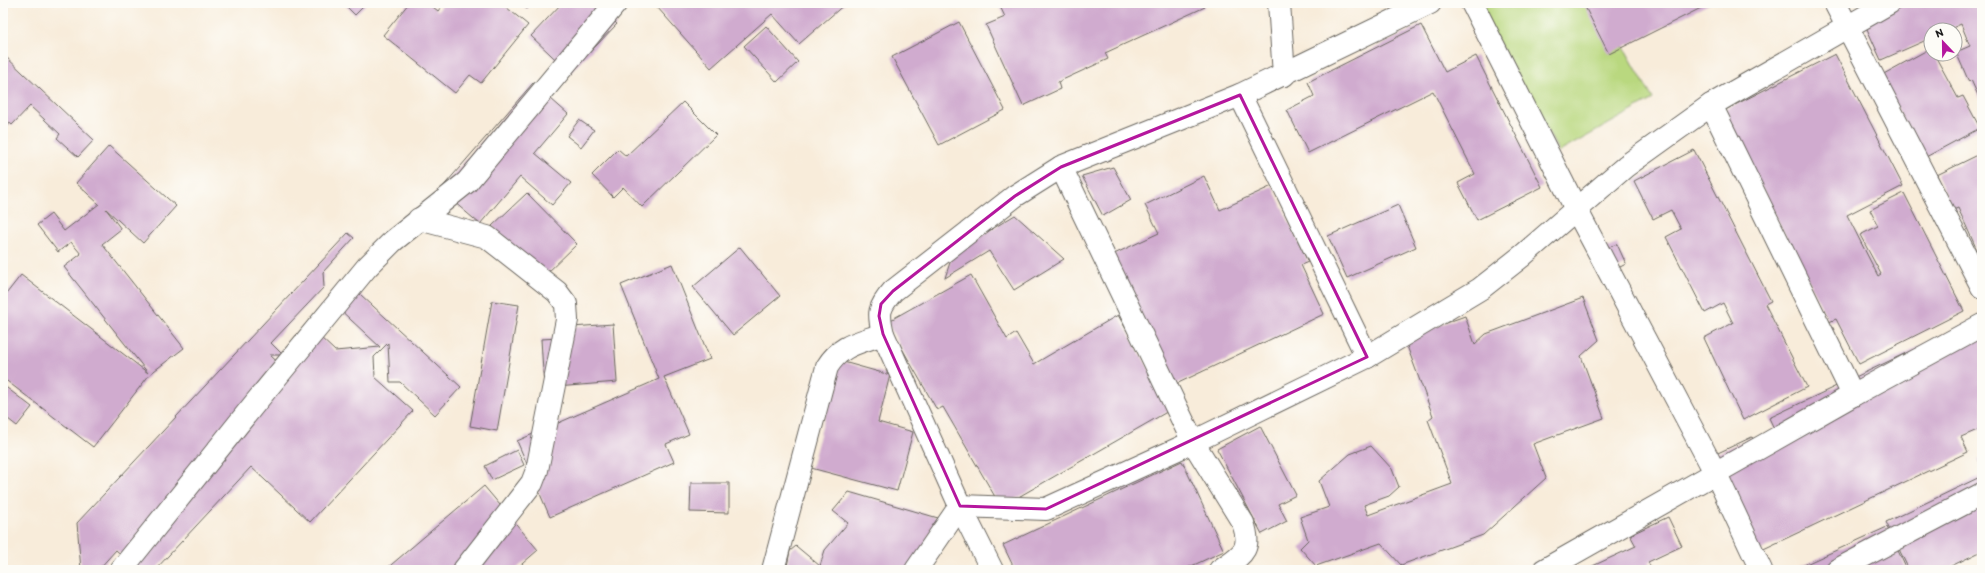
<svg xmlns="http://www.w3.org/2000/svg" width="1985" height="573" font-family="Itim,sans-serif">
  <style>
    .green { fill: #b9d87f; stroke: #6a7a4e }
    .building { fill: #d0abcf }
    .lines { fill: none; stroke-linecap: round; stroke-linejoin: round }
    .minor-casing { stroke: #69655e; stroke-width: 24 }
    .minor { stroke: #fff; stroke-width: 22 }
    .marked { fill: none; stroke: #b5179e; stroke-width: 3; stroke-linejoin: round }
  </style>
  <rect width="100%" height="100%" fill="#fdfcf7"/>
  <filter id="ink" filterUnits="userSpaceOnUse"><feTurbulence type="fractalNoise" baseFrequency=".025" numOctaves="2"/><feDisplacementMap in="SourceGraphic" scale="8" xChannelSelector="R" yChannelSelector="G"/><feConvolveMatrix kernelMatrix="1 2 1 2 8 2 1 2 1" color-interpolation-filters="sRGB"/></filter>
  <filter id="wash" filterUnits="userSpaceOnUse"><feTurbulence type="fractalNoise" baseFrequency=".012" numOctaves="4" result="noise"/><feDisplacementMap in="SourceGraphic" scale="16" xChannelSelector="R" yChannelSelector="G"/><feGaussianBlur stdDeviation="0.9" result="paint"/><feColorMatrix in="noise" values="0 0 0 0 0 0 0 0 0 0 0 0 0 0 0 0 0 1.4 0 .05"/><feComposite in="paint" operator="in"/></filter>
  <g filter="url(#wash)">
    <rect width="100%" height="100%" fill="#f8ecda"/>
    <path class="green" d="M1477 3H1599L1653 99 1559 152Z"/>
    <g id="blocks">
      <g class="building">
        <path d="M343 3H367L355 15Z"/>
        <path d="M409 3H428L438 11 444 3H501L528 25 481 83 470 75 455 93 383 35Z"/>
        <path d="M520 3H532L527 9Z"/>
        <path d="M562 3H595L617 24 570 73 531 36Z"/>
        <path d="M661 3H846L799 44 772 14 711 68 657 7Z"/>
        <path d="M1001 3H1203L1205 7 1105 53 1108 59 1058 82 1060 89 1023 106 986 25 1005 17 999 4Z"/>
        <path d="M1583 3H1711L1609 54Z"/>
        <path d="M1901 3H1982V104L1971 80 1969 82 1956 52 1970 46 1961 24 1948 30H1931V38L1881 60 1863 20Z"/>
        <path d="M959 22 1005 110 939 145 892 57Z"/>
        <path d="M1421 25 1445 72 1476 56 1542 187 1477 220 1458 183 1475 174 1433 91 1308 153 1287 110 1314 96 1308 82Z"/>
        <path d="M766 26 798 62 777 82 744 46Z"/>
        <path d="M1931 48V54H1934L1958 98 1963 96 1980 128 1924 158 1880 76Z"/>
        <path d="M1835 54 1903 186 1847 215 1878 276 1881 274 1860 235 1878 226 1870 210 1904 193 1964 311 1859 364 1836 319 1829 322 1723 111Z"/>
        <path d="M5 56 94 140 78 157 57 138 60 134 30 106 12 125 3 117V57Z"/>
        <path d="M533 83 568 114 535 153 571 183 552 205 520 177 480 224 440 190Z"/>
        <path d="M683 102 716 135 642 207 623 187 613 197 592 175 618 149 626 156Z"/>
        <path d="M3 120 9 124 3 134Z"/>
        <path d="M579 120 594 130 581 147 567 136Z"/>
        <path d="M109 146 176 206 143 243 106 209 121 229 102 244 184 348 150 374 93 447 3 378V298L21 275 148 373 64 267 81 254 71 242 58 252 37 225 51 214 64 231 99 204 76 183Z"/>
        <path d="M1694 150 1771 301 1765 304 1807 387 1743 420 1704 338 1733 323 1723 303 1705 313 1666 237 1681 229 1671 210 1653 219 1634 181Z"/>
        <path d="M1982 153V261L1958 208 1953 210 1937 175Z"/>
        <path d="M1113 167 1131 200 1103 216 1082 176Z"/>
        <path d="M1204 176 1220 210 1272 186 1308 262 1301 265 1324 314 1174 385 1112 255 1159 233 1145 205Z"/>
        <path d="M527 193 577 244 542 278 492 226Z"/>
        <path d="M1398 205 1416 247 1347 278 1328 236Z"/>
        <path d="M1015 215 1064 259 1014 290 989 251 945 278 953 253Z"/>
        <path d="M348 233 354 238 323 272 324 287 271 343 283 355H270L287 371 319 336 335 351 380 347 336 306 348 283 461 387 435 415 400 382H390L388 343 374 357 375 377 413 411 310 522 251 467 155 570H138L116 550 98 570H81L77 523Z"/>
        <path d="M1617 244 1626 264 1612 271 1602 250Z"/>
        <path d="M740 247 780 296 733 335 693 287Z"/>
        <path d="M672 264 710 359 664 377 689 434 666 444 674 462 550 517 517 441 659 379 621 285Z"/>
        <path d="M971 275 1007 339 1016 333 1034 364 1118 315 1172 409 1001 507 943 407 937 410 887 322Z"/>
        <path d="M1583 298 1599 340 1581 356 1604 418 1533 444 1546 478 1483 535 1401 565 1381 543 1316 566 1300 548 1308 540 1300 517 1329 507 1319 481 1350 454 1371 446 1392 469 1399 487 1389 496 1364 505 1368 515 1452 484 1428 420 1433 416 1404 338 1465 316 1475 344 1486 334Z"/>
        <path d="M492 301 519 305 497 431 470 426Z"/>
        <path d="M1982 317V428L1961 437 1968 452 1751 555 1705 459 1752 437 1760 453 1781 443 1769 418Z"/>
        <path d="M613 324 617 382 544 388 541 339 559 338V328Z"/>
        <path d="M840 361 890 375 878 422 913 432 897 491 811 468Z"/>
        <path d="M3 385 32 407 17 426 3 415Z"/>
        <path d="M1260 426 1296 495 1278 504 1287 521 1262 534 1217 449Z"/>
        <path d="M517 450 524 465 492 480 485 466Z"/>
        <path d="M1982 458V467L1978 460Z"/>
        <path d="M1182 461 1224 551 1183 570H1015L1003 545Z"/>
        <path d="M1982 476V551L1943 570H1909L1886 522Z"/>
        <path d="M691 483H729V513L690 512Z"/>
        <path d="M484 486 538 550 515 570H385Z"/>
        <path d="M849 492 938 518 912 570H794L787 566 790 551 796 546 820 566 825 550 848 523 833 511Z"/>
        <path d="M1668 517 1682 546 1648 562 1652 570H1584L1636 546 1630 535Z"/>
        <path d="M1887 527 1907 570H1793Z"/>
        <path d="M372 566 375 570H367Z"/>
      </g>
    </g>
  </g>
  <g filter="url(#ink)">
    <use href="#blocks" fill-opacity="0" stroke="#69655e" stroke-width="1"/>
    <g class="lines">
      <g class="minor-casing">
        <g id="minor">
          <path d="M1279 3 1284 75"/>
          <path d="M1472 3 1576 209 1716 474 1761 570"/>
          <path d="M1835 3 1982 287"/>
          <path d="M1240 95 1430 3"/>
          <path d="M1711 105 1853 395 1982 325"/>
          <path d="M1061 167 1193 442 1243 523C1253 551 1241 555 1220 570"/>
          <path d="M419 219 487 237 557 292 566 304 567 320 537 470 532 483 464 570"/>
          <path d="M121 570 256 402 367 267 393 241 467 182 616 3"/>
          <path d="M773 570 827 367C841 344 859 343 883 334"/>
          <path d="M916 570 960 506 883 334C878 313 878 308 893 291L1015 196 1061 167 1240 95 1367 357"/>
          <path d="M992 570 960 506 1046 509 1193 442 1367 357 1480 289 1522 256 1626 166 1711 105 1889 3"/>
          <path d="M1544 570 1853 395"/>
          <path d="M1837 570 1982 494"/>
        </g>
      </g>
      <use href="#minor" class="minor"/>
    </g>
  </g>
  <path class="marked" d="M1240 95 1367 357 1046 509 960 506 883 334 879 316 881 304 893 291 1015 196 1061 167Z"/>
  <rect width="1985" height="573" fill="none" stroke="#fdfcf7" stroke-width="16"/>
  <g transform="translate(1943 42) rotate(338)"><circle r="19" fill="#fdfcf7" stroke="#a3a29f"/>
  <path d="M0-3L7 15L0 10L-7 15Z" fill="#b5179e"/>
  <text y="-6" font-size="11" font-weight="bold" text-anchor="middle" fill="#1c1c1c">N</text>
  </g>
</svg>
